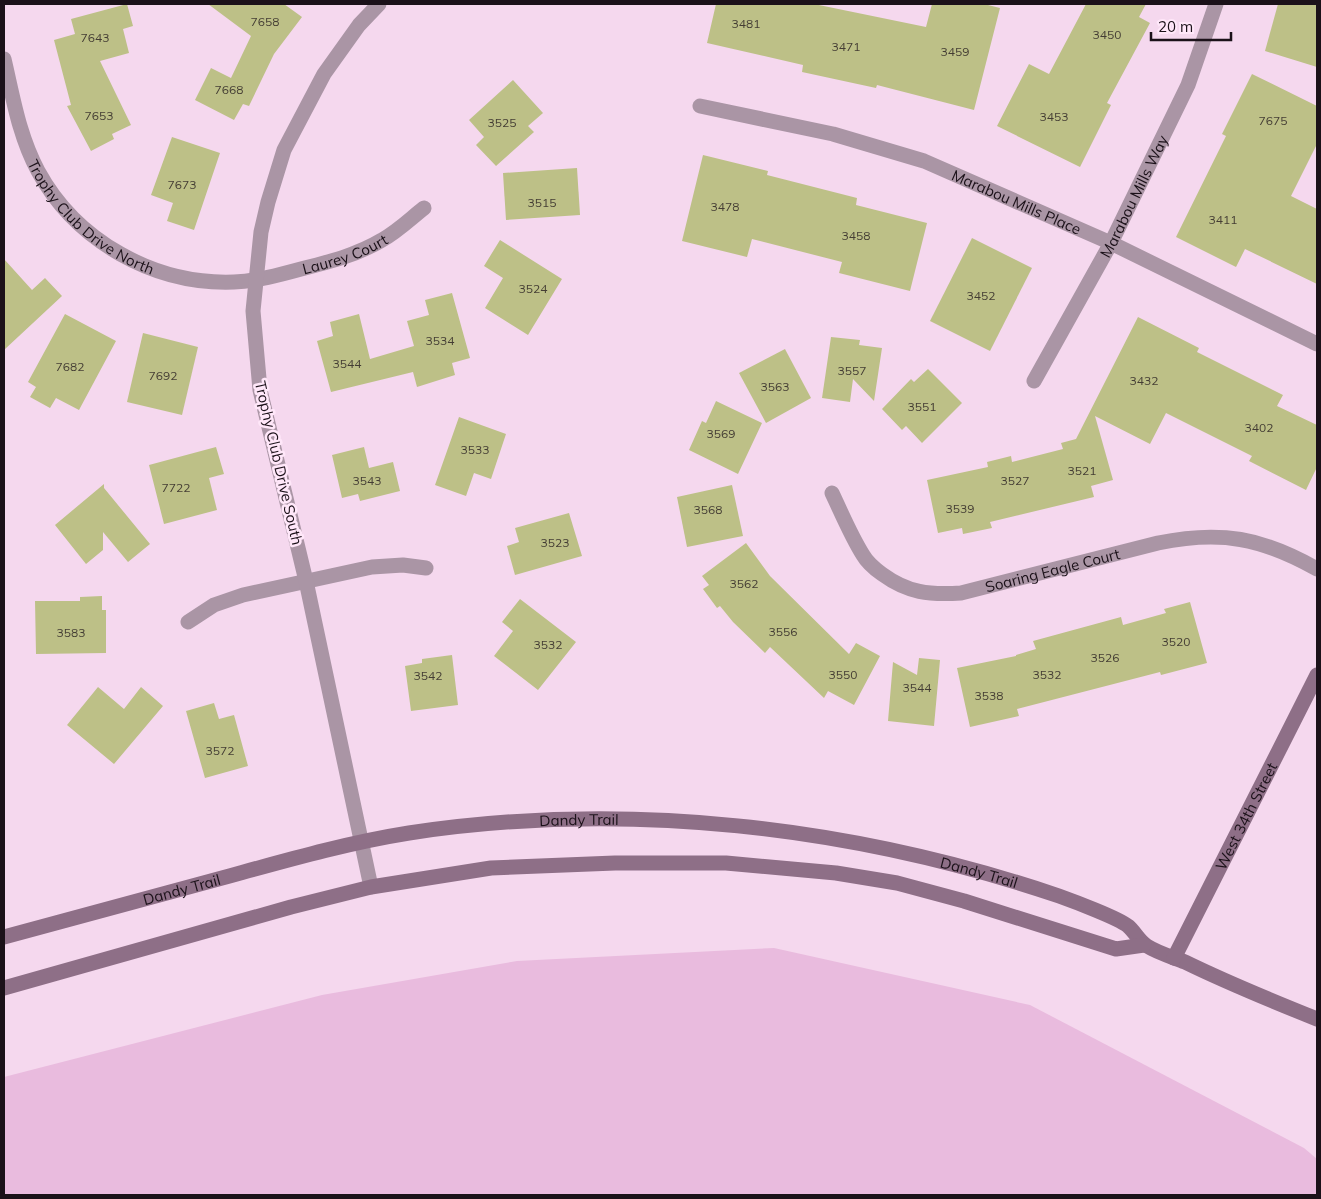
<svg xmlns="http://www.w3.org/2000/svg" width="1321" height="1199" font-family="Mulish,sans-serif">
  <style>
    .green { fill: #e9bbde }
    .building { fill: #bdc087 }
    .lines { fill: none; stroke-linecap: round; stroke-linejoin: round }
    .street { stroke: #aa95a5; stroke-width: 15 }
    .secondary { stroke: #8e6f87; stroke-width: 15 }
    .labels { text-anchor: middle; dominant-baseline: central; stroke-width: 5; stroke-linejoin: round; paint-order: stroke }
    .number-label { font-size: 12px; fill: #443d34 }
    .street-label { font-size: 15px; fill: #1b1119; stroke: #ffe7f9 }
  </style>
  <rect width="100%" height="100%" fill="#f5d8ee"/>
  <path class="green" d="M774 948 1030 1005 1304 1148 1317 1159V1195H4V1077L322 995 517 961Z"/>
  <g class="building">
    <path d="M127 4 133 26 123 29 129 53 100 61 131 125 112 134 114 139 91 151 67 106 71 105 54 40 75 34 71 19Z"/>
    <path d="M208 4H284L302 17 274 54 249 106 243 104 234 120 195 100 211 68 231 78 251 36Z"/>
    <path d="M716 4H814L926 27 932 4H984L1000 8 974 110 877 85 876 88 802 72 803 65 707 43Z"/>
    <path d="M1086 4H1146L1139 17 1150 23 1107 103 1111 105 1080 167 997 126 1029 64 1049 74Z"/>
    <path d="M1278 4H1317V67L1265 51Z"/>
    <path d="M1252 74 1317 106V144L1291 196 1317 209V284L1245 249 1236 267 1176 237 1226 136 1222 134Z"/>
    <path d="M513 80 543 113 528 126 534 132 496 166 476 145 484 137 469 120Z"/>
    <path d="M172 137 220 153 194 230 167 221 173 203 151 195Z"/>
    <path d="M703 155 768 171 767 175 857 198 856 205 927 223 910 291 839 273 842 262 752 239 747 257 682 241Z"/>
    <path d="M577 168 580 215 506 220 503 173Z"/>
    <path d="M972 238 1032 268 990 351 930 321Z"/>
    <path d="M500 240 562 279 528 335 485 308 503 278 484 266Z"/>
    <path d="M4 259 32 290 45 278 62 296 4 350Z"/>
    <path d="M452 293 470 358 452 363 455 375 417 387 413 372 331 392 317 341 333 336 330 322 359 314 370 359 414 346 407 321 429 315 425 300Z"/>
    <path d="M65 314 116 341 79 410 56 398 50 408 30 397 36 387 28 382Z"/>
    <path d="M1138 317 1199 348 1197 352 1283 395 1277 406 1317 425V467L1306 490 1249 461 1252 456 1166 413 1150 444 1095 416 1113 480 1091 486 1094 497 990 522 992 528 963 534 962 528 938 533 927 480 988 467 987 462 1011 456 1012 462 1063 449 1061 443 1076 439Z"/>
    <path d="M143 333 198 347 182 415 127 402Z"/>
    <path d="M831 337 860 340 859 345 882 348 874 401 853 379 850 402 822 398Z"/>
    <path d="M785 349 811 398 766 423 739 373Z"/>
    <path d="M928 369 962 403 922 443 906 426 902 430 882 409 911 379 914 382Z"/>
    <path d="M716 401 762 423 738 474 689 450 702 421 706 423Z"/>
    <path d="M459 417 506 434 491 479 474 473 466 496 435 485Z"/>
    <path d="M216 447 224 474 209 478 217 510 164 524 149 465Z"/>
    <path d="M364 447 369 468 393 462 400 491 360 501 358 494 342 498 332 455Z"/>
    <path d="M104 484V488L150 544 128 562 103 532V550L86 564 55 525Z"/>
    <path d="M732 485 743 536 687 547 677 497Z"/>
    <path d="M569 513 582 556 515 575 507 546 519 542 515 528Z"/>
    <path d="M746 543 770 576 849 654 856 643 880 656 854 705 828 691 824 698 770 647 765 653 733 622 720 606 717 608 703 589 709 585 702 576Z"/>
    <path d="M102 596V610H106V653L36 654 35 601H80V597Z"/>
    <path d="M520 599 576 642 538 690 494 656 513 631 502 622Z"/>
    <path d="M1190 602 1207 663 1161 675 1160 672 1017 709 1019 716 970 727 957 668 1016 656V655L1036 649 1033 641 1121 617 1123 625 1166 613 1164 609Z"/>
    <path d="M452 655 458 705 411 711 405 666 422 663V659Z"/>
    <path d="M919 658 940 660 934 726 888 721 893 662 917 675Z"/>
    <path d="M98 687 124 709 141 687 163 706 114 764 67 725Z"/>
    <path d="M214 703 219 719 234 715 248 766 205 778 186 711Z"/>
  </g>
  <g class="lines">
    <g class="street">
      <path id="s1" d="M4 59C13 97 19 136 38 171 76 241 154 285 234 282 257 281 279 275 301 269 329 262 357 255 382 240 398 231 410 219 424 208"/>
      <path id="s2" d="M700 106 833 134 924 161 1111 243 1317 344"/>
      <path id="s3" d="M1034 381 1111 243 1188 85 1216 4"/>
      <path id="s4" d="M832 493C842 514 851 536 863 555 867 562 875 569 882 574 908 593 929 595 961 593L1158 543C1221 530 1262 538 1317 569"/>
      <path d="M188 622 214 605 243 595 372 567 403 565 426 568"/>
      <path d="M371 887 306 581 260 390 253 311 261 232 268 202 284 150 324 74 359 25 379 4"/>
    </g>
    <g class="secondary">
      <path id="s5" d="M4 937C77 917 149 898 222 878 284 861 346 843 409 833 626 800 852 826 1059 896 1073 901 1118 918 1128 926 1135 932 1139 941 1147 946 1158 953 1172 957 1185 962 1228 983 1272 1001 1317 1019"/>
      <path id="s6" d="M1174 958 1317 675"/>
      <path d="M4 988 291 907 371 887 491 868 615 863H726L836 873 897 883 964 901 1116 949 1144 945"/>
    </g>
  </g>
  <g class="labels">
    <g class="number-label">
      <text x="265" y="21">7658</text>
      <text x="746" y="23">3481</text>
      <text x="1107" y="34">3450</text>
      <text x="95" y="37">7643</text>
      <text x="846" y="46">3471</text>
      <text x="955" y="51">3459</text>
      <text x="229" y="89">7668</text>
      <text x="99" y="115">7653</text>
      <text x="1054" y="116">3453</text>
      <text x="1273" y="120">7675</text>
      <text x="502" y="122">3525</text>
      <text x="182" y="184">7673</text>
      <text x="542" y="202">3515</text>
      <text x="725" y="206">3478</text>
      <text x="1223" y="219">3411</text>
      <text x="856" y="235">3458</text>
      <text x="533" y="288">3524</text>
      <text x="981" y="295">3452</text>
      <text x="440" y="340">3534</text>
      <text x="347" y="363">3544</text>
      <text x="70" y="366">7682</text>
      <text x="852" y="370">3557</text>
      <text x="163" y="375">7692</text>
      <text x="1144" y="380">3432</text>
      <text x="775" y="386">3563</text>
      <text x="922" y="406">3551</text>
      <text x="1259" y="427">3402</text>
      <text x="721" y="433">3569</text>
      <text x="475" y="449">3533</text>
      <text x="1082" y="470">3521</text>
      <text x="367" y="480">3543</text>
      <text x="1015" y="480">3527</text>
      <text x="176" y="487">7722</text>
      <text x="960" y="508">3539</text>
      <text x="708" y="509">3568</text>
      <text x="555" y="542">3523</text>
      <text x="744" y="583">3562</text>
      <text x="783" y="631">3556</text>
      <text x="71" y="632">3583</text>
      <text x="1176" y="641">3520</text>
      <text x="548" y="644">3532</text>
      <text x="1105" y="657">3526</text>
      <text x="843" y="674">3550</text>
      <text x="1047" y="674">3532</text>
      <text x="428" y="675">3542</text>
      <text x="917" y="687">3544</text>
      <text x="989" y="695">3538</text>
      <text x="220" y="750">3572</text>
    </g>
    <g class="street-label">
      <text stroke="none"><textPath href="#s3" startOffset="210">Marabou Mills Way</textPath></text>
      <text stroke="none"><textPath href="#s2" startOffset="332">Marabou Mills Place</textPath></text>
      <text stroke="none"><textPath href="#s1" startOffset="189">Trophy Club Drive North</textPath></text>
      <text stroke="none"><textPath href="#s1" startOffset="469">Laurey Court</textPath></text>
      <text transform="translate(279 463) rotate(77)">Trophy Club Drive South</text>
      <text stroke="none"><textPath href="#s4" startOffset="274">Soaring Eagle Court</textPath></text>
      <text stroke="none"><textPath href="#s6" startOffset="159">West 34th Street</textPath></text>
      <text stroke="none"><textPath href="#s5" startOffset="589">Dandy Trail</textPath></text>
      <text stroke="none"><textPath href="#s5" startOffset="994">Dandy Trail</textPath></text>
      <text stroke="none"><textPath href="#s5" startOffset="184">Dandy Trail</textPath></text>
    </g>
  </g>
  <rect width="1321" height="1199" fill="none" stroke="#1b1119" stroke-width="10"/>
  <path d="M1151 32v8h80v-8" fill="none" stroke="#1b1119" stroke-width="2.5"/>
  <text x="1158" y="32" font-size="15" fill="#1b1119" stroke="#ffe7f9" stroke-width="4" paint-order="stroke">20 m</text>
</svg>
